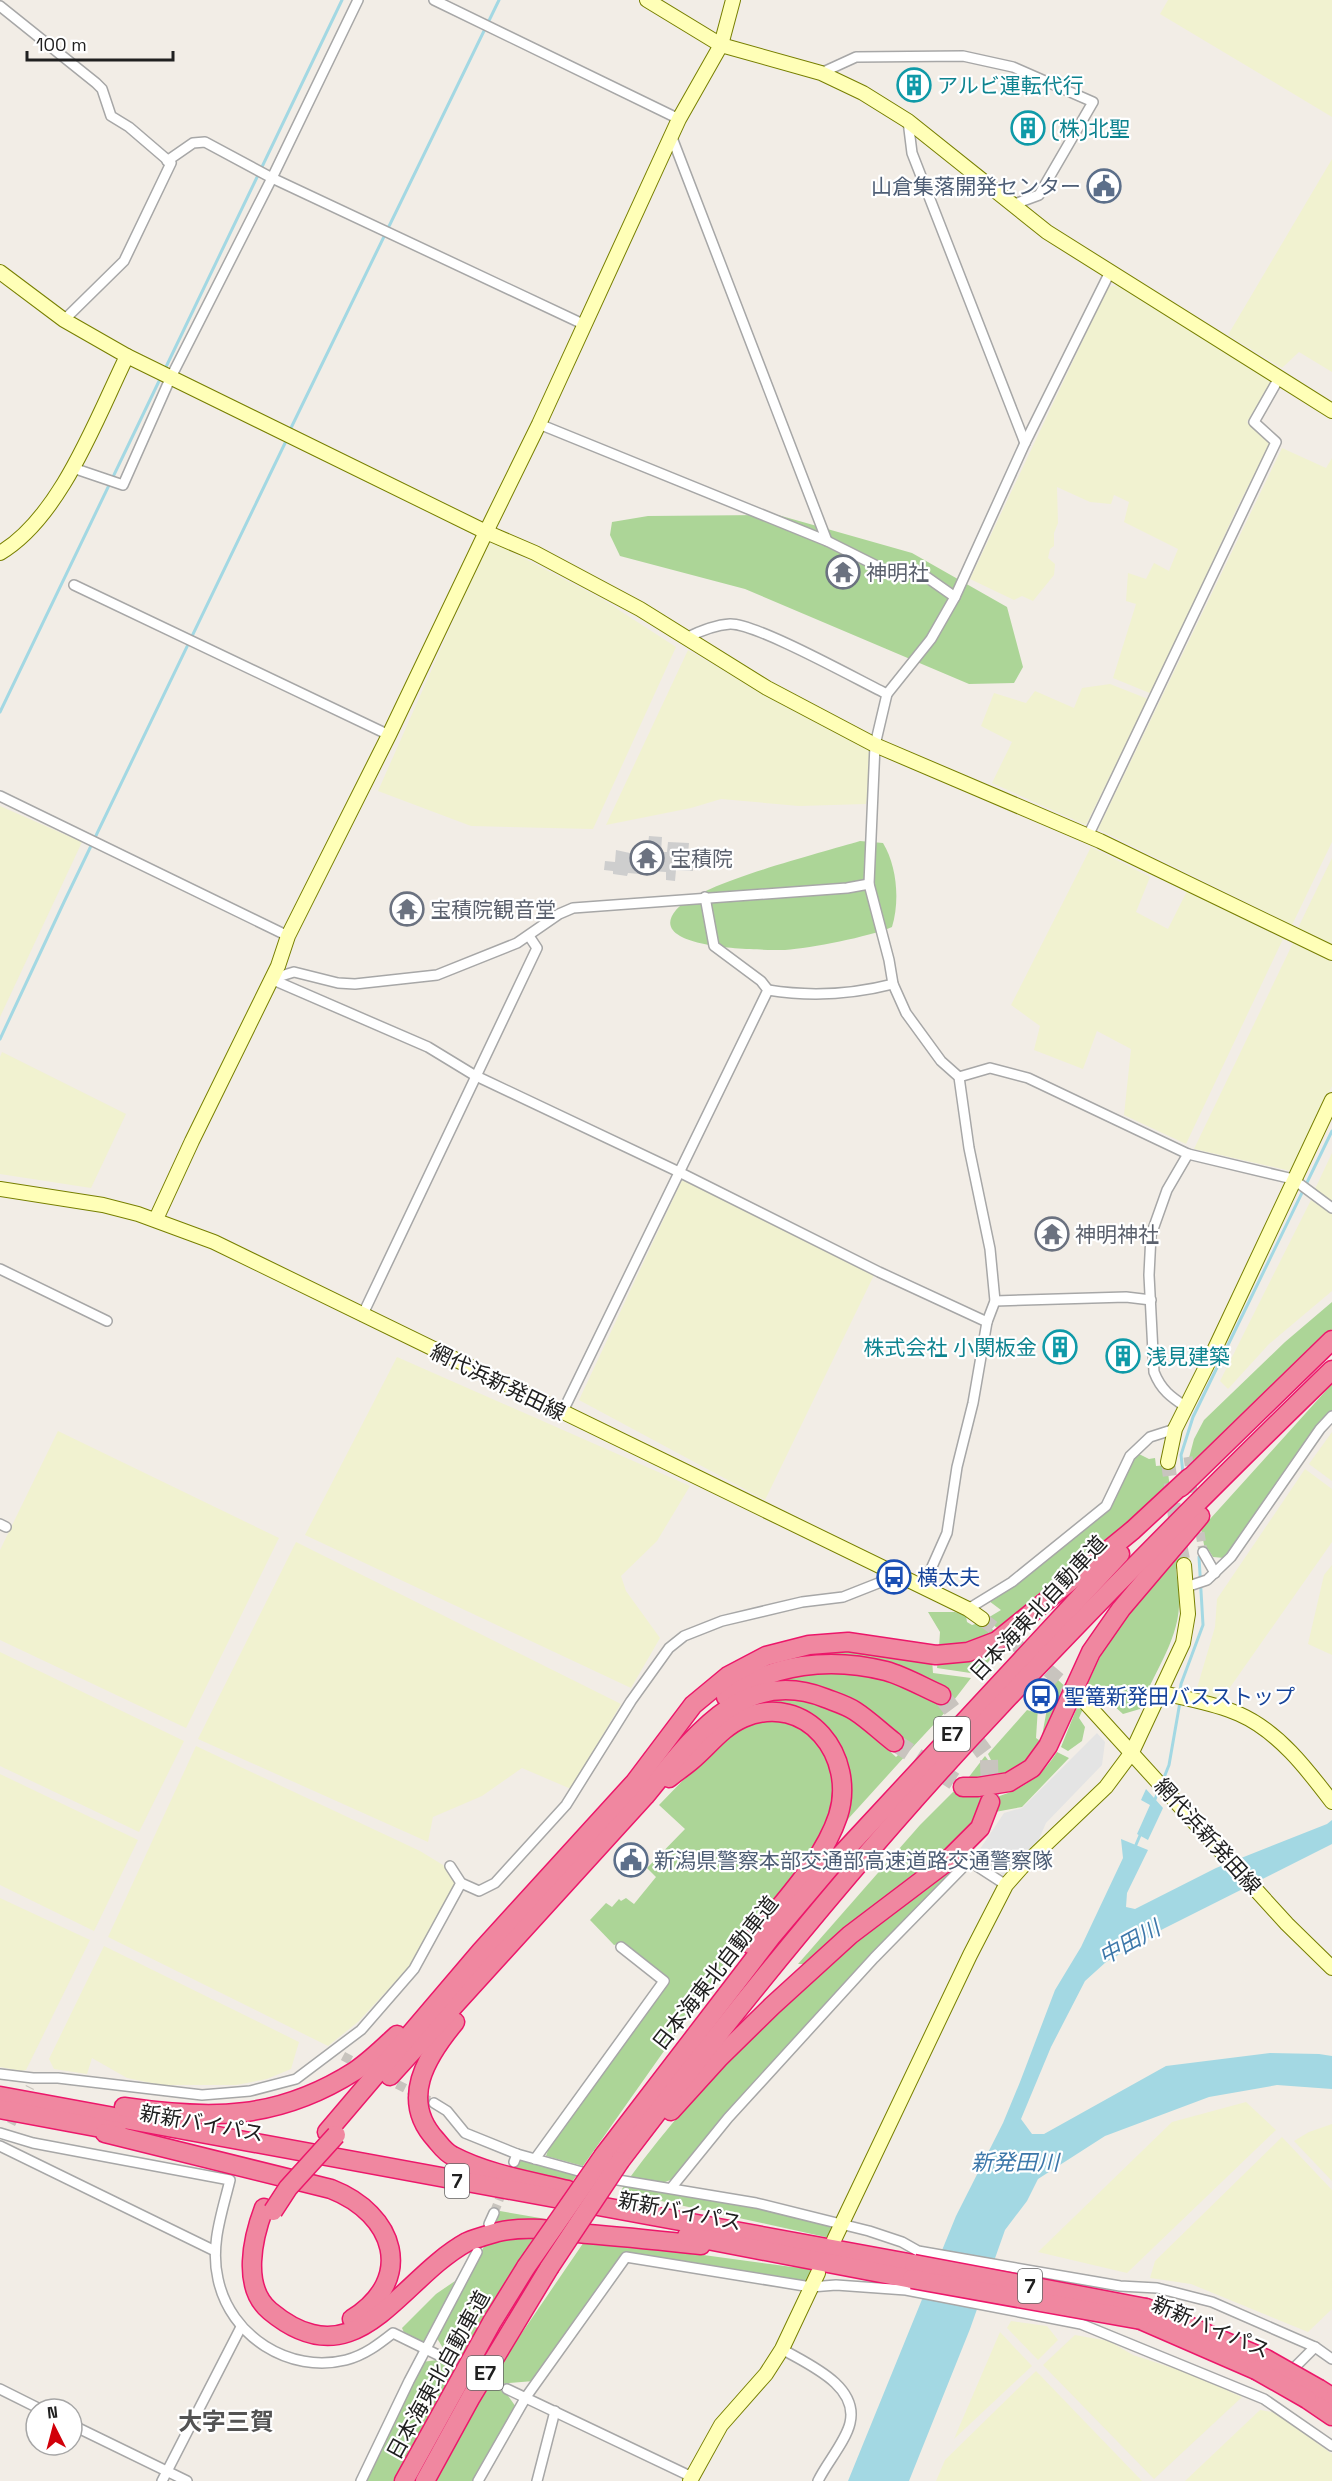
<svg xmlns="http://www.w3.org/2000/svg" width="1332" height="2481" font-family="'Space Grotesk','Noto Sans JP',sans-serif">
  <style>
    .religious { fill: #cecece }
    .farmland { fill: #f1f2d0 }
    .forest { fill: #acd597 }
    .parking { fill: #e4e4e4 }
    .water { fill: #a3d8e3 }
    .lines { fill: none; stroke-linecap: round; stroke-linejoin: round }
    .stream { stroke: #a3d8e3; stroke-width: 3 }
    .street-tunnel { stroke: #c8c4be; stroke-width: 9; stroke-dasharray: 9 4.5; stroke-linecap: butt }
    .secondary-tunnel { stroke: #c8c4be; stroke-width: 14; stroke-dasharray: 14 7; stroke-linecap: butt }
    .highway-tunnel { stroke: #c8c4be; stroke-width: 18; stroke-dasharray: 18 9; stroke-linecap: butt }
    .street-casing { stroke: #a7a7a7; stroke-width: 12 }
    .secondary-casing { stroke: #777f00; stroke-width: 16 }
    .highway-casing { stroke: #ec176a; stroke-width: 21 }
    .street { stroke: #fff; stroke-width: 9 }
    .secondary { stroke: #ffffb7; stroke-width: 14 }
    .highway { stroke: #f087a0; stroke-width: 18 }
    .highway-bridge-casing { stroke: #ec176a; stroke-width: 21; stroke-linecap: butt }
    .highway-bridge { stroke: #f087a0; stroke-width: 18 }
    .labels { text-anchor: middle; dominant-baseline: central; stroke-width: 4.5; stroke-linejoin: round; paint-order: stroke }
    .shield { fill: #fff; stroke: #636363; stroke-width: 1.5 }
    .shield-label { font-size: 20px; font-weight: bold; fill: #202020 }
    .culture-label { font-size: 21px; fill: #0d838f; stroke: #fff; text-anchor: start }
    .service-label { font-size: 21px; fill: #4e5e75; stroke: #fff; text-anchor: end }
    .worship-label { font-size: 21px; fill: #5b616d; stroke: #fff; text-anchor: start }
    .street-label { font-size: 21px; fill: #202020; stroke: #fff }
    .transit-label { font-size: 21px; fill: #164399; stroke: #fff; text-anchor: start }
    .water-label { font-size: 22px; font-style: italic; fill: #3d78aa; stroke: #fff }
    .quarter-label { font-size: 24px; font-weight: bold; fill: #535353; stroke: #fff }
  </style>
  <rect width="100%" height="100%" fill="#f2ede6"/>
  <g class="religious">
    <path d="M649 836 662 837 661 852H667L668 842 689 843 688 854 679 853V861L693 862V871L676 870 675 881 666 880V872L651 871V875L628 873 627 876 613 874V871L604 870 605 861 615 862 616 850 639 855 640 852H647Z"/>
    <rect x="396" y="899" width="22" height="19"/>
  </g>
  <g class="farmland">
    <path d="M1168 0H1332V117L1160 14Z"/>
    <path d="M1332 159V372L1299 352 1282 368 1228 335Z"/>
    <path d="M1118 285 1273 382 1247 422 1270 444 1237 508 1152 694 1113 678 1136 604 1126 601 1128 573 1146 579 1154 563 1169 571 1178 549 1124 522 1129 502 1114 495 1111 504 1090 502 1057 487 1058 523 1054 533V546L1050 549 1048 558 1055 564 1054 575 1033 601 1022 596 1014 600 970 579 1108 287Z"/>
    <path d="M1282 448 1326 468 1332 458V842L1292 925 1098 829Z"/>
    <path d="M489 540 602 599 676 647 593 829 471 826 378 791Z"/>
    <path d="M688 650 784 706 869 750 871 768 866 804 799 806 721 799 691 808 606 825Z"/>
    <path d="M1110 684 1148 699 1086 825 992 783 1012 742 981 726 994 693 1026 703 1035 691 1074 708 1082 688Z"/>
    <path d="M0 806 82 842 0 1017Z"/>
    <path d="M1091 847 1150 877 1136 912 1168 929 1187 891 1283 939 1186 1144 1124 1115 1131 1049 1097 1031 1083 1069 1034 1050 1040 1026 1011 1005Z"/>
    <path d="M1332 858V946L1296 932Z"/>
    <path d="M1293 943 1332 962V1086L1291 1171 1194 1149Z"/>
    <path d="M2 1052 126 1114 91 1188 0 1174V1057Z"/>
    <path d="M1332 1153V1202L1315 1189Z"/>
    <path d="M682 1180 875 1273 765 1500 579 1400Z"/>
    <path d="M1311 1200 1332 1214V1291L1269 1344 1228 1389 1220 1381Z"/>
    <path d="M397 1357 690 1486 657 1541 621 1576 626 1591 660 1638 631 1688 305 1535Z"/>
    <path d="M58 1431 279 1538 186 1728 0 1640V1550Z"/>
    <path d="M1332 1432V1481L1309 1464Z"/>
    <path d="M1305 1469 1332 1489V1542L1224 1696 1212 1701 1195 1695 1215 1627 1217 1599Z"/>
    <path d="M296 1542 621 1704 571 1789 522 1768 482 1796 433 1817 428 1842 198 1739Z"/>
    <path d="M1332 1565V1655L1308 1644 1324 1575Z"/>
    <path d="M0 1652 184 1741 139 1832 0 1766Z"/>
    <path d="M196 1746 420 1851 443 1865 457 1882 408 1968 358 2022 328 2046 108 1937Z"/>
    <path d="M0 1774 138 1840 94 1931 0 1885Z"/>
    <path d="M0 1898 90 1940 26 2070 21 2071 0 2067Z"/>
    <path d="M104 1946 299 2042 291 2069 267 2079 236 2085H161L127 2078 92 2058 87 2074 54 2069 49 2059Z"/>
    <path d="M1246 2102 1276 2130 1127 2273 1038 2252 1172 2122Z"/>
    <path d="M1332 2124V2181L1294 2141 1309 2132Z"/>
    <path d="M1282 2137 1332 2190V2309L1308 2332 1191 2284 1150 2278 1155 2261Z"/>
    <path d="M1011 2321 1047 2326 1058 2340 1038 2360 1007 2328Z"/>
    <path d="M1000 2332 1032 2366 954 2439Z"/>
    <path d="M1075 2335 1109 2341 1133 2355 1191 2374 1242 2397 1154 2479 1043 2365Z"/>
    <path d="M1036 2371 1142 2481H936L945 2460Z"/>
    <path d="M1260 2410 1277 2413 1332 2454V2481H1185Z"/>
  </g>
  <g class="forest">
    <path d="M778 515 912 553 1007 607 1023 667 1014 683 969 684 745 589 620 556 610 535 612 522 648 516Z"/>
    <path d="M860 841 883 843C897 866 900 901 892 927 868 937 812 948 785 950 768 950 642 951 676 910 699 883 821 853 860 841Z"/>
    <path d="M1332 1302V1329L1266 1391 1190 1469 1189 1458 1194 1439 1204 1420 1285 1342Z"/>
    <path d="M1332 1384V1412L1230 1553 1224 1558 1213 1557 1208 1549 1205 1550 1201 1529Z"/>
    <path d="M1139 1454 1149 1459 1155 1458 1156 1466 1167 1465 1170 1488 1002 1632 986 1619 1001 1610 989 1601 991 1598 1035 1569 1103 1514 1132 1461Z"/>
    <path d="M1179 1554 1183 1565 1176 1569C1177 1581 1180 1594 1179 1607 1177 1643 1152 1675 1140 1709L1123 1714 1093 1687 1087 1702 1081 1698 1109 1638 1152 1584Z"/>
    <path d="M928 1612H955L966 1616 967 1622 972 1625 982 1622 999 1634 966 1645 939 1647 940 1632Z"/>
    <path d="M1004 1645 977 1674 937 1668 938 1659Z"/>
    <path d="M825 1648 932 1659 933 1673 971 1678 951 1704 945 1698 888 1665 754 1674 711 1700 670 1741 712 1695 776 1658Z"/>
    <path d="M855 1670 941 1699 949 1708 910 1750 891 1736 788 1685 708 1717 786 1675Z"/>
    <path d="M1058 1680 1070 1691 1048 1740 1042 1736 1048 1703 1045 1700 1055 1688 1052 1684Z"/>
    <path d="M801 1697 841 1712 872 1735 896 1757 903 1750 907 1754 839 1829 846 1807 812 1718 718 1724 764 1700Z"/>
    <path d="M1080 1700 1085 1704 1079 1718 1085 1727 1082 1741 1068 1751 1061 1747Z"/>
    <path d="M1038 1707 1036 1738 1046 1745 1040 1754 992 1782 991 1760 988 1754 1027 1710 1034 1712Z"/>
    <path d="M767 1720 793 1723 815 1736 828 1754 833 1771 835 1797 823 1832 800 1867 757 1919 583 2166 546 2156 551 2142 668 1982 669 1978H664L622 1943 614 1945 590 1920 606 1903 612 1907 619 1899 621 1901 626 1898 634 1904 656 1877 647 1868 685 1829 659 1805 725 1737 743 1726Z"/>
    <path d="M1057 1752 1069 1758 1022 1807 995 1812 996 1797C1022 1790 1043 1775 1057 1752Z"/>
    <path d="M985 1756 988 1760 989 1784 965 1782Z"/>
    <path d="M953 1792 984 1796 974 1824 949 1851 811 1964H798L920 1825Z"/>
    <path d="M965 1855 968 1861 849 1978 761 2076 673 2179 660 2184 628 2180C688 2098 760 2025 835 1956 876 1920 922 1888 965 1855Z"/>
    <path d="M524 2159 577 2175 571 2183 515 2169 516 2164Z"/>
    <path d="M624 2186 731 2200 832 2225 835 2231 830 2238 620 2192Z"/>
    <path d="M500 2211 546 2219 543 2223 491 2228Z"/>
    <path d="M538 2234 459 2364 444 2356 446 2353 435 2335 486 2243Z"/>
    <path d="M586 2239 792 2267 814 2268 809 2282 623 2254 534 2381 509 2383 508 2386 491 2378Z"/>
    <path d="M455 2281 426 2342 423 2343 405 2335 402 2328 436 2294Z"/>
    <path d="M443 2359 457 2366 395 2481H362L422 2362 437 2360 442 2362Z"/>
    <path d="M489 2382 506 2391V2393L516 2407 474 2481H433Z"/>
  </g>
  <path class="parking" d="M1097 1733 1105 1742 1102 1765 1046 1823 1036 1846 1003 1875 976 1855 1004 1813 1022 1808Z"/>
  <g class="water">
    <path d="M1146 1789 1163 1808 1148 1840 1137 1834 1150 1805 1141 1800Z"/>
    <path d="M1332 1820V1844L1163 1929 1106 1962 1085 1981 1051 2047 1021 2119 1032 2134H1044L1166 2066 1270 2053 1319 2054 1332 2056V2089L1277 2085 1209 2097 1105 2136 1038 2179 1027 2201 1005 2230 970 2329 909 2481H848L956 2216 1003 2123 1020 2082 1055 1990 1081 1947 1123 1858 1121 1839 1148 1850 1127 1893 1126 1907 1135 1909 1216 1868 1327 1824Z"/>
  </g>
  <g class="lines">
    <g class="stream">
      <path d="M165 369 342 0"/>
      <path d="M290 430 499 0"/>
      <path d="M0 712 161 377"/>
      <path d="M0 1039 64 902 287 439"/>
      <path d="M1183 1473 1181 1455 1193 1417 1332 1131"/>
      <path d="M1180 1692 1181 1684 1203 1625 1199 1557"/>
      <path d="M1163 1780 1169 1765 1180 1702"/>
      <path d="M1154 1802 1159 1789"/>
      <path d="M1135 1847 1141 1833"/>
    </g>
    <g class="street-tunnel">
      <path d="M1188 1457 1195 1505"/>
      <path d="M1198 1519 1203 1552"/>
      <path d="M343 2056 362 2066"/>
      <path d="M385 2078 434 2103"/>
      <path d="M11 2124 30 2087"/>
      <path d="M494 2213 504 2187"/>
      <path d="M442 2357 507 2389"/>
    </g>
    <g class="secondary-tunnel">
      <path d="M1168 1462 1175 1517 1184 1565"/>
      <path d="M982 1619 1036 1660 1078 1696"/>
    </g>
    <g class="highway-tunnel">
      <path d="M941 1695 989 1759 990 1800"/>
      <path d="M894 1742 963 1787"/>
    </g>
    <g class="street-casing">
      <g id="street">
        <path d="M434 0 679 119"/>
        <path d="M0 6 96 83 102 89 111 116 129 127 171 163 124 261 64 320"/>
        <path d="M821 73 856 57 963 56 1013 67 1093 102 1039 195 1012 205"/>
        <path d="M908 121 912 153 1025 443"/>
        <path d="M671 135 827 541"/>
        <path d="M167 161 193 143 205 142 272 178 585 325"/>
        <path d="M539 424 827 541 897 576 918 571 955 597"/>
        <path d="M73 468 123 485 170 379 272 178 358 0"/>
        <path d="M74 585 389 735"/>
        <path d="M686 638C700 631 714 625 730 624 756 623 858 680 887 694"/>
        <path d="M0 796 288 936"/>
        <path d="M1088 836 1276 442 1254 422 1279 378"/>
        <path d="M271 979 428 1047 474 1075 679 1172 879 1272 987 1322"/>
        <path d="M271 979 294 972 338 983 355 984 437 975 517 943 559 914 573 908 847 888 869 884"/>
        <path d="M768 990C811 997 850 995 893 984"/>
        <path d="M959 1077 990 1068 1028 1078 1188 1154 1293 1179 1332 1208"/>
        <path d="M0 1269 107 1321"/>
        <path d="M995 1301 1126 1297 1151 1300"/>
        <path d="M362 1316 537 948 529 936"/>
        <path d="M1186 1407C1171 1397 1161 1390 1154 1372L1149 1275 1151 1235 1167 1190 1188 1154"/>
        <path d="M562 1413 768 990 761 981 714 946 705 897"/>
        <path d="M0 1524 6 1527"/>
        <path d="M1203 1552 1215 1573"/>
        <path d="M923 1587 947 1533 957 1467 973 1403 987 1322 995 1301 990 1249 969 1148 959 1077 941 1061 906 1013 893 984 889 960 869 884 875 745 887 694 931 639 955 597 1025 443 1110 272"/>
        <path d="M1186 1587 1207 1580 1231 1557 1320 1429 1332 1416"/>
        <path d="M968 1609 1012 1582 1106 1506 1130 1456 1150 1437 1175 1429"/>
        <path d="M450 1866 461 1883 479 1891 495 1883 566 1805 631 1701 669 1648 684 1636 722 1621 802 1602 843 1597 881 1582 886 1571"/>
        <path d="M0 2074 33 2078H58L202 2095 250 2091 296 2079 361 2030 414 1969 461 1883"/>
        <path d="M434 2103 447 2111 465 2133 517 2154"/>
        <path d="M0 2133 33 2143 230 2180C222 2213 210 2245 218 2279 230 2336 289 2374 346 2360 365 2355 379 2344 393 2333L442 2357"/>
        <path d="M0 2146 215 2251"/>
        <path d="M535 2159 664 1981 621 1947"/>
        <path d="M514 2162 517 2154 593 2175"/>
        <path d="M606 2178 756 2203 869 2231 902 2242 918 2251 1120 2286 1157 2288 1212 2302 1315 2347 1332 2359"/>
        <path d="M672 2187 728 2118 874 1958 969 1861 1006 1885"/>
        <path d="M489 2224 494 2213"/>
        <path d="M782 2349C807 2364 859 2385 850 2423 846 2441 826 2464 818 2481"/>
        <path d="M1289 2373 1315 2347"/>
        <path d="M0 2389 40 2409"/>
        <path d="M507 2389 692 2477"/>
        <path d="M72 2425 187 2481"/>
        <path d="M162 2481 241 2327"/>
        <path d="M361 2481 409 2381 477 2252"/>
        <path d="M478 2481 526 2397 626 2257 811 2287 836 2285 906 2290 1081 2324 1264 2399 1332 2446"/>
        <path d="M537 2481 555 2411"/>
      </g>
    </g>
    <g class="secondary-casing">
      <g id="secondary">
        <path d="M647 0 721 45 821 73 863 93 908 121 1047 232 1332 411"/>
        <path d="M733 0 721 45 679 119 539 424 486 532 535 553 640 609 767 688 875 745 1100 841 1332 953"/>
        <path d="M0 272 64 320 127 356C97 417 61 517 0 553"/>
        <path d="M127 356 486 532 389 735 288 936 278 966 192 1141 156 1219"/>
        <path d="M0 1189 103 1205 138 1214 214 1242 968 1609 982 1619"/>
        <path d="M1168 1462 1175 1429 1212 1355 1332 1100"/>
        <path d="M1159 1692C1186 1699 1215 1703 1239 1714 1278 1731 1307 1769 1332 1802"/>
        <path d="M1086 1703 1287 1924 1332 1968"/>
        <path d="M834 2240 970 1955 1006 1885 1021 1868 1106 1787 1132 1752 1183 1643 1188 1614 1184 1565"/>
        <path d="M690 2481 721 2425 766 2374 782 2349 818 2273"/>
      </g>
    </g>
    <g class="highway-casing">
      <g id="highway">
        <path d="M1181 1487 1332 1340"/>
        <path d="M726 1697C772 1663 831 1657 886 1671 904 1676 923 1687 941 1695"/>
        <path d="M669 1778C676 1772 684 1767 691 1761 708 1747 722 1727 743 1718 807 1691 857 1757 838 1816 822 1864 780 1904 750 1944"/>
        <path d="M963 1787H978L1009 1782 1032 1768 1048 1746 1091 1652 1121 1609 1200 1516"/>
        <path d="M455 2022C426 2057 399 2100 436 2140 441 2146 446 2153 453 2156 487 2174 530 2181 568 2190"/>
        <path d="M390 2076 645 1796C691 1740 742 1665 825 1698 835 1702 846 1705 855 1711 869 1720 881 1732 894 1742"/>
        <path d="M0 2096 914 2264"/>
        <path d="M124 2107C211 2120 278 2120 355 2071 370 2061 384 2047 397 2035"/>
        <path d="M0 2109 117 2131"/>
        <path d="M671 2111 720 2057 772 2006 850 1935 945 1863 980 1828 990 1802"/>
        <path d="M327 2132 481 1951 635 1782 693 1705 728 1676 766 1656 809 1645 848 1642 936 1655 968 1652 997 1641 1133 1530 1189 1478"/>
        <path d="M105 2133 331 2189C395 2214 416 2279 352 2319"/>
        <path d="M604 2155 771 1937 837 1859 1120 1554"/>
        <path d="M620 2161C740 2003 865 1849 1001 1705 1109 1590 1220 1479 1332 1370"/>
        <path d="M264 2208C253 2237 241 2287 270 2311 357 2383 398 2280 467 2242 476 2238 488 2235 498 2232 528 2225 557 2231 588 2234 626 2237 663 2241 701 2245"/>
        <path d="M687 2236 912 2279"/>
        <path d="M1146 2308 1266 2359"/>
        <path d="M1141 2320 1256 2370"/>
        <path d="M1319 2389 1332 2397"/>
        <path d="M1307 2399 1332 2416"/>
        <path d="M404 2481 492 2322 526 2267"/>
        <path d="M425 2481 471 2397 549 2268"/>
      </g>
    </g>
    <use href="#street" class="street"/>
    <use href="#secondary" class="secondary"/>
    <use href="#highway" class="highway"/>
    <g class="highway-bridge-casing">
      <g id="highway-bridge">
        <path d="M273 2211 288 2188 336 2135"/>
        <path d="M914 2264 1146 2308"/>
        <path d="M526 2267 604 2155"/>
        <path d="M549 2268 620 2161"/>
        <path d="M912 2279 1141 2320"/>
        <path d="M1266 2359 1319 2389"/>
        <path d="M1256 2370 1307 2399"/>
      </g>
    </g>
    <use href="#highway-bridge" class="highway-bridge"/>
  </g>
  <defs>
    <g id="building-ring" transform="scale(1.725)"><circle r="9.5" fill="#fff" stroke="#0f9aa8" stroke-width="1.5"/><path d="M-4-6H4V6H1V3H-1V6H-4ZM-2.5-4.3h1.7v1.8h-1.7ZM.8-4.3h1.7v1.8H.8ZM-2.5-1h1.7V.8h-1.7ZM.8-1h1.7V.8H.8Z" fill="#0f9aa8"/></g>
    <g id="civic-ring" transform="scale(1.725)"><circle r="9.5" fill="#fff" stroke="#5c6f8a" stroke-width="1.5"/><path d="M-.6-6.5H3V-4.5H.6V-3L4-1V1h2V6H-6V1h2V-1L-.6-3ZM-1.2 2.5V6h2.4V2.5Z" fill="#5c6f8a"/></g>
    <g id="temple-ring" transform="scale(1.725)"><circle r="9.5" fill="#fff" stroke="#6b7280" stroke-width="1.5"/><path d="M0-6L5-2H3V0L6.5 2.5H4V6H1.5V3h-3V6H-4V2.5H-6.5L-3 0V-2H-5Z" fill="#6b7280"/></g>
    <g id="bus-ring" transform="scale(1.725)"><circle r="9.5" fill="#fff" stroke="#1a4fb4" stroke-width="1.5"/><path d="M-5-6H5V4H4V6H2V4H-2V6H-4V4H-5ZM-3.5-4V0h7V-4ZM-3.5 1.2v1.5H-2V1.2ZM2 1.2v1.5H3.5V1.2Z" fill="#1a4fb4"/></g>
  </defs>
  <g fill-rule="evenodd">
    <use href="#building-ring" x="914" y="85"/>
    <use href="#building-ring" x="1028" y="128"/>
    <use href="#civic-ring" x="1104" y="186"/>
    <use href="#temple-ring" x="843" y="572"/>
    <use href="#temple-ring" x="647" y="858"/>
    <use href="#temple-ring" x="407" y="909"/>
    <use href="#temple-ring" x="1052" y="1234"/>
    <use href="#building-ring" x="1060" y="1347"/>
    <use href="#building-ring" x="1123" y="1356"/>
    <use href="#bus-ring" x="894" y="1577"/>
    <use href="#bus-ring" x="1041" y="1696"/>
    <use href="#civic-ring" x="631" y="1860"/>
  </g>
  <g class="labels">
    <g class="shield">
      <rect x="934" y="1717" width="36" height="34" rx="4.5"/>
      <rect x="445" y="2164" width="24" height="34" rx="4.5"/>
      <rect x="1018" y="2269" width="24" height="34" rx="4.5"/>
      <rect x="467" y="2356" width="36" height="34" rx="4.5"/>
    </g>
    <g class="shield-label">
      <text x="952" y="1734">E7</text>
      <text x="457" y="2181">7</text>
      <text x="1030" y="2286">7</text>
      <text x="485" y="2373">E7</text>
    </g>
    <g class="culture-label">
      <text x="937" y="85">アルビ運転代行</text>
      <text x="1051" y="128">(株)北聖</text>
      <text x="1037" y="1347" text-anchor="end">株式会社 小関板金</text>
      <text x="1146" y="1356">浅見建築</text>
    </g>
    <g class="service-label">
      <text x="1081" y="186">山倉集落開発センター</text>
      <text x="654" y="1860" text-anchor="start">新潟県警察本部交通部高速道路交通警察隊</text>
    </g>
    <g class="worship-label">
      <text x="866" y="572">神明社</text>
      <text x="670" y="858">宝積院</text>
      <text x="430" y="909">宝積院観音堂</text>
      <text x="1075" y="1234">神明神社</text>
    </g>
    <g class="street-label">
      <text transform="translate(498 1382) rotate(26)">網代浜新発田線</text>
      <text transform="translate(1038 1608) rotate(-47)">日本海東北自動車道</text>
      <text transform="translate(1208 1836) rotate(48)">網代浜新発田線</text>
      <text transform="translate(715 1973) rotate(-52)">日本海東北自動車道</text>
      <text transform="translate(202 2123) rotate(10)">新新バイパス</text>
      <text transform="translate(680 2211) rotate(11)">新新バイパス</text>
      <text transform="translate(1211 2327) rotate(23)">新新バイパス</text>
      <text transform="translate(438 2375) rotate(-61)">日本海東北自動車道</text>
    </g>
    <g class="transit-label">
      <text x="917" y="1577">横太夫</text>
      <text x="1064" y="1696">聖篭新発田バスストップ</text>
    </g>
    <g class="water-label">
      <text transform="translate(1129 1942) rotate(-29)">中田川</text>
      <text x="1015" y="2162">新発田川</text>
    </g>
    <g class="quarter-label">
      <text x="226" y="2421">大字三賀</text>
    </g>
  </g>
  <g transform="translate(54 2427) rotate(354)"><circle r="28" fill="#ffffff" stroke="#a6a6a6" stroke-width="1.5"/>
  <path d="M0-4.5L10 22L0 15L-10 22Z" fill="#d1000a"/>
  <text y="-9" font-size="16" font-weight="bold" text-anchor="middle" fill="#202020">N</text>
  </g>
  <path d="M27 51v9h146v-9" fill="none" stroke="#202020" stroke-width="3"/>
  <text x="36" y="51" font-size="18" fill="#202020" stroke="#ffffff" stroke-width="4.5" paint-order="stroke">100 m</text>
</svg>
